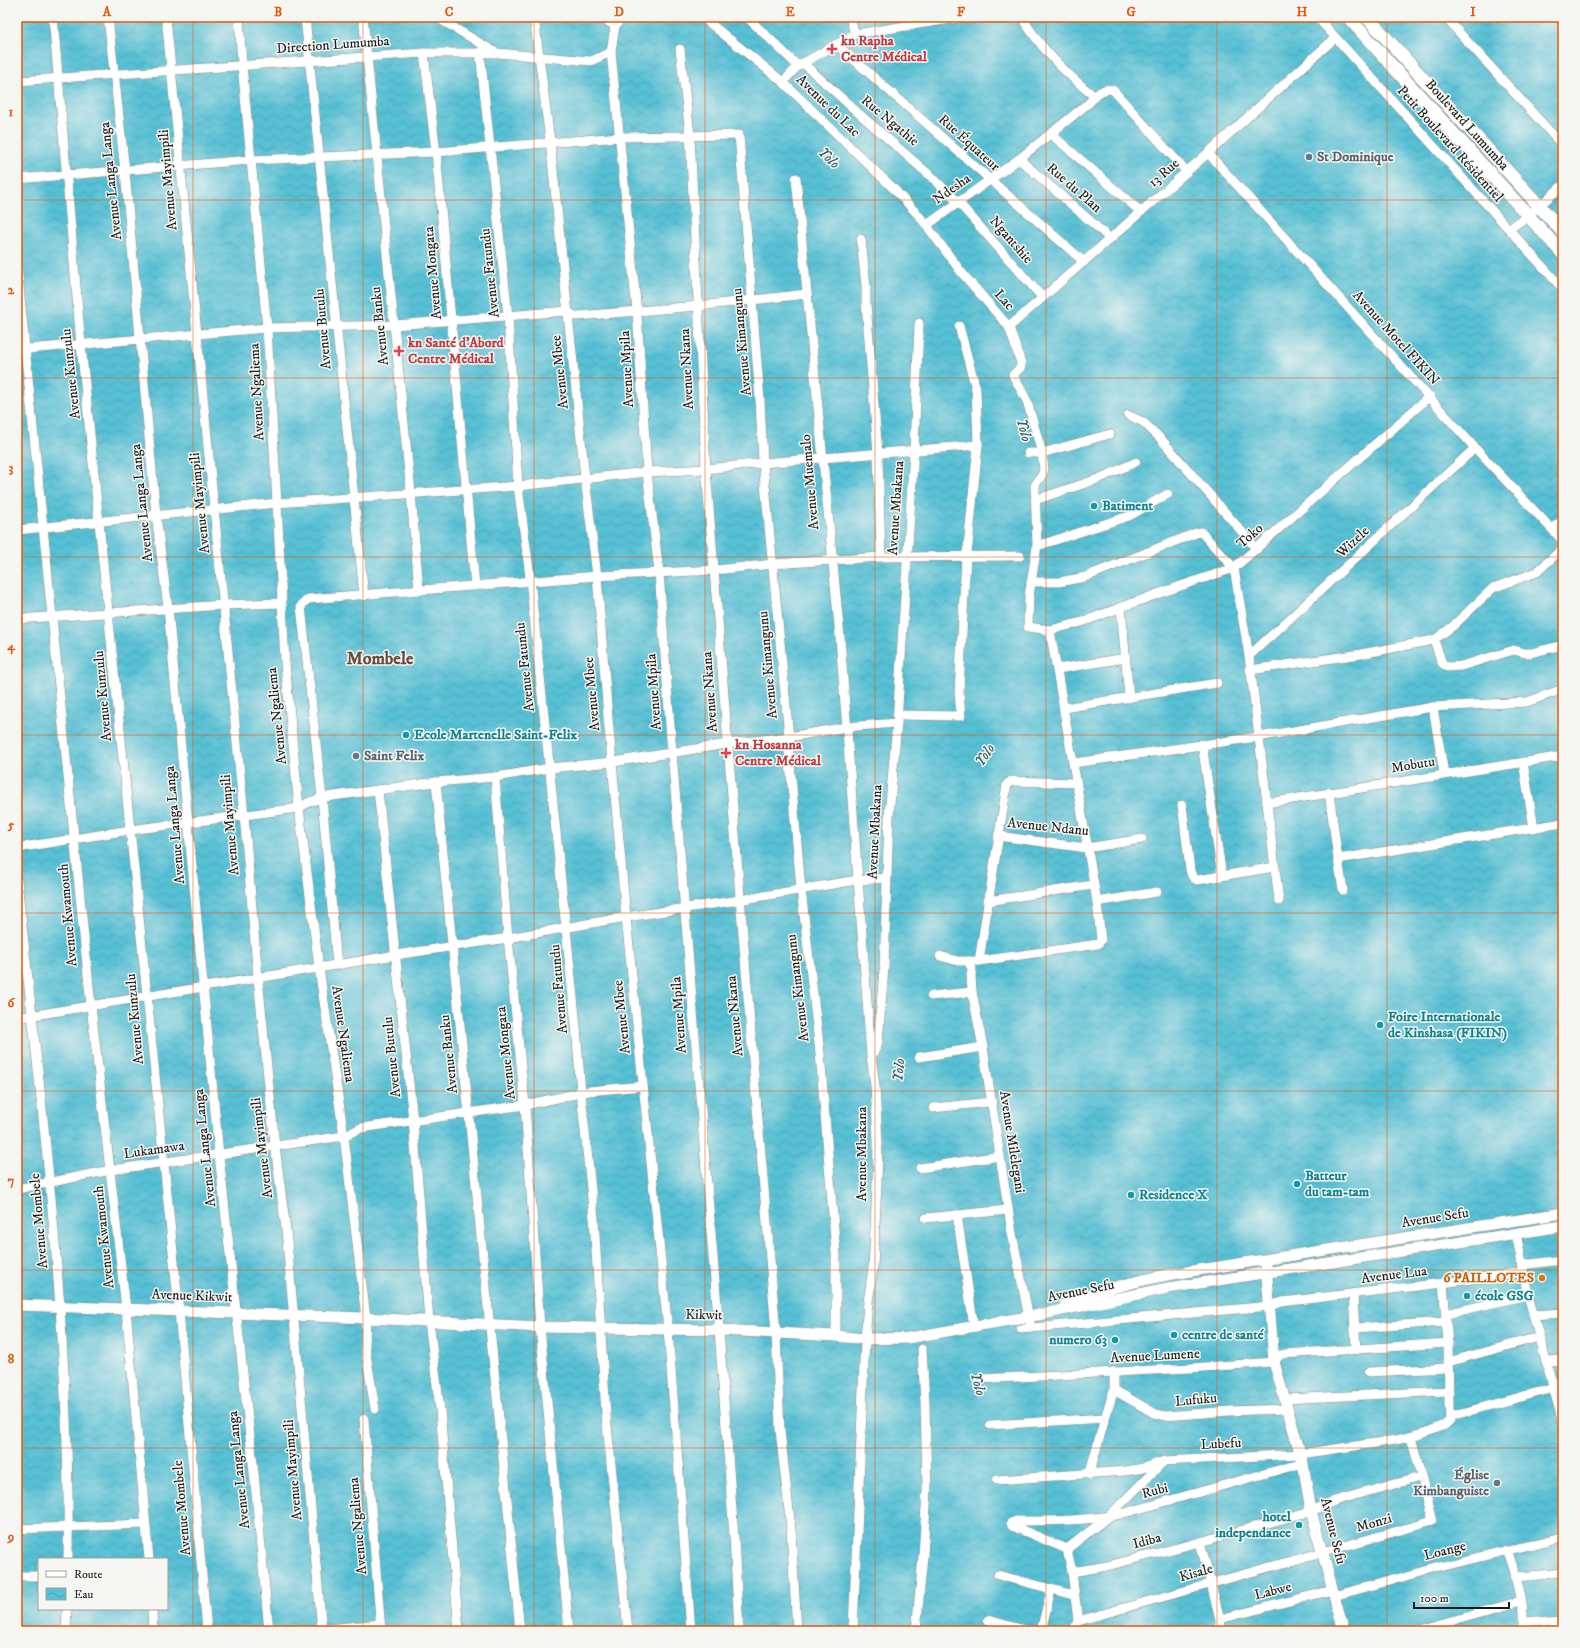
<svg xmlns="http://www.w3.org/2000/svg" width="1580" height="1648" font-family="'IM FELL DW Pica',serif">
  <style>
    .water { fill: url(#water-waves); stroke: #3a6e78; fill-rule: evenodd }
    .lines { fill: none; stroke-linecap: round; stroke-linejoin: round }
    .minor-casing { stroke: #87847a; stroke-width: 10 }
    .major-casing { stroke: #87847a; stroke-width: 12 }
    .highway-casing { stroke: #87847a; stroke-width: 14 }
    .minor { stroke: #fff; stroke-width: 9 }
    .major { stroke: #fff; stroke-width: 11 }
    .highway { stroke: #fff; stroke-width: 13 }
    .grid { fill: none; stroke: #e8590c; stroke-width: 1; stroke-opacity: 0.55 }
    .health-dot { fill: #e0444e; stroke: #f6f6f2; stroke-width: 1.5 }
    .worship-dot { fill: #6b7280; stroke: #f6f6f2; stroke-width: 1.5 }
    .culture-dot { fill: #0f9aa8; stroke: #f6f6f2; stroke-width: 1.5 }
    .food-dot { fill: #e8710a; stroke: #f6f6f2; stroke-width: 1.5 }
    .labels { text-anchor: middle; dominant-baseline: central; stroke-width: 3; stroke-linejoin: round; paint-order: stroke }
    .health-label { font-size: 14px; font-weight: bold; fill: #be3a42; stroke: #f6f6f2; text-anchor: start }
    .street-label { font-size: 14px; fill: #1c1c1c; stroke: #f6f6f2 }
    .worship-label { font-size: 14px; font-weight: bold; fill: #5b616d; stroke: #f6f6f2; text-anchor: start }
    .culture-label { font-size: 14px; font-weight: bold; fill: #0d838f; stroke: #f6f6f2; text-anchor: start }
    .food-label { font-size: 14px; font-weight: bold; fill: #c56008; stroke: #f6f6f2; text-anchor: end }
    .water-label { font-size: 15px; font-style: italic; fill: #345e66; stroke: #f6f6f2 }
    .district-label { font-size: 18px; font-weight: bold; fill: #674b3f; stroke: #f6f6f2 }
    .neatline { fill: none; stroke: #e8590c; stroke-width: 1.5 }
    .grid-label { font-size: 13px; text-anchor: middle; font-weight: bold; fill: #e8590c }
  </style>
  <defs>
    <pattern id="water-waves" width="16" height="10" patternUnits="userSpaceOnUse"><rect width="16" height="10" fill="#57c0d4"/><path d="M0 5q4-4 8 0t8 0" fill="none" stroke="#4ba4b5"/></pattern>
  </defs>
  <rect width="100%" height="100%" fill="#f6f6f2"/>
  <filter id="ink" filterUnits="userSpaceOnUse"><feTurbulence type="fractalNoise" baseFrequency=".025" numOctaves="2"/><feDisplacementMap in="SourceGraphic" scale="8" xChannelSelector="R" yChannelSelector="G"/><feConvolveMatrix kernelMatrix="1 2 1 2 8 2 1 2 1" color-interpolation-filters="sRGB"/></filter>
  <filter id="wash" filterUnits="userSpaceOnUse"><feTurbulence type="fractalNoise" baseFrequency=".012" numOctaves="4" result="noise"/><feDisplacementMap in="SourceGraphic" scale="16" xChannelSelector="R" yChannelSelector="G"/><feGaussianBlur stdDeviation="0.9" result="paint"/><feColorMatrix in="noise" values="0 0 0 0 0 0 0 0 0 0 0 0 0 0 0 0 0 1.4 0 .05"/><feComposite in="paint" operator="in"/></filter>
  <g filter="url(#wash)">
    <rect width="100%" height="100%" fill="#f2ebd9"/>
    <path class="water" d="M17 17H1563V1631H17ZM39 1559H167V1609H39Z"/>
  </g>
  <g filter="url(#ink)">
    <g class="lines">
      <g class="minor-casing">
        <g id="minor">
          <path d="M53 17 81 345 179 1311 207 1631"/>
          <path d="M108 17 125 171 156 515 168 608 219 1155 254 1473 269 1631"/>
          <path d="M166 17 244 815 258 978 275 1146 286 1230 322 1631"/>
          <path d="M239 17 242 65 267 328 277 503 285 663 299 808 319 968 344 1136 366 1318 365 1347 375 1409"/>
          <path d="M305 17 364 596"/>
          <path d="M363 17 411 493 419 591"/>
          <path d="M436 17 495 52"/>
          <path d="M534 17 550 141 585 478 597 576 608 718 626 917 668 1330 691 1631"/>
          <path d="M601 17 615 26"/>
          <path d="M702 17 783 82 893 188 921 218 962 273 1009 327 1021 363V367L1013 375 1027 401 1042 453 1044 469 1042 475 1035 485 1037 546 1029 596 1028 627 1050 630 1082 622 1160 593 1234 568 1430 396"/>
          <path d="M747 17 798 66"/>
          <path d="M850 17 855 34"/>
          <path d="M1022 17C1040 48 1066 74 1094 96"/>
          <path d="M1317 17 1563 289"/>
          <path d="M1445 17 1563 146"/>
          <path d="M836 44 1084 262"/>
          <path d="M680 49 690 135 706 469 755 1085 768 1234 776 1333 780 1430 791 1529 797 1631"/>
          <path d="M480 52 508 316 518 486 529 569 576 1026 581 1093 594 1218 606 1415 628 1631"/>
          <path d="M611 52 637 312 647 472 659 572 672 753 719 1330 734 1537 739 1631"/>
          <path d="M424 53 436 152 475 586"/>
          <path d="M803 63 856 111 934 179 958 202 1042 297"/>
          <path d="M17 81 424 53H497L591 61 611 52 615 26 622 17"/>
          <path d="M783 82 798 66 855 34 963 17"/>
          <path d="M1051 134 1141 212"/>
          <path d="M1208 153 1475 448 1563 541"/>
          <path d="M1019 159 1096 226 1110 239"/>
          <path d="M796 178 840 637 871 1055"/>
          <path d="M17 179 251 160 436 152 620 137 739 135 760 400 763 463 789 737V752L801 889 820 1053 836 1253V1336"/>
          <path d="M927 225 1019 159 1090 102C1095 95 1103 87 1113 90L1187 172"/>
          <path d="M1509 229 1528 216 1563 185"/>
          <path d="M861 239 866 286V303L878 454 881 557"/>
          <path d="M17 267 91 1006 126 1309 149 1559"/>
          <path d="M1009 327 1208 153 1335 38"/>
          <path d="M17 350 267 328 395 325 567 311 574 316H578L698 306 807 294"/>
          <path d="M1128 415 1143 422 1161 439 1257 549"/>
          <path d="M1028 453H1042L1110 434"/>
          <path d="M1035 500 1098 479 1136 462"/>
          <path d="M1552 529 1563 520"/>
          <path d="M17 530 277 503 518 486 647 472 706 469 763 463 978 445"/>
          <path d="M1037 546 1129 516 1168 494"/>
          <path d="M1563 548 1537 572 1493 588 1453 626 1434 640 1442 663 1447 667 1461 666 1514 650 1525 653H1531L1563 645"/>
          <path d="M1031 582H1059L1085 577 1196 533 1201 532 1234 568 1249 656 1279 901"/>
          <path d="M1121 607 1129 698"/>
          <path d="M17 619 224 605 281 603"/>
          <path d="M1249 656 1475 448"/>
          <path d="M1057 669 1126 658"/>
          <path d="M1250 670 1361 654 1434 640"/>
          <path d="M1433 707 1444 774"/>
          <path d="M1064 708 1217 683"/>
          <path d="M897 715 961 716 959 692 966 557 968 546 978 445 976 389 959 326"/>
          <path d="M1202 744 1222 876"/>
          <path d="M1523 762 1534 828"/>
          <path d="M1074 763 1258 737 1433 707 1527 702 1563 689"/>
          <path d="M495 777 508 938 525 1105 540 1327 569 1631"/>
          <path d="M436 782 520 1631"/>
          <path d="M378 790 413 1120 429 1321 440 1410 459 1631"/>
          <path d="M1329 792 1338 859 1563 823"/>
          <path d="M1267 803 1563 756"/>
          <path d="M1182 805 1190 870C1191 875 1192 878 1197 880L1275 867"/>
          <path d="M998 836 1087 848 1142 839"/>
          <path d="M17 848 130 830 299 808 309 802 326 797 436 782 495 777 550 768 613 762 727 744 789 737 846 727 897 723"/>
          <path d="M1338 859 1343 890"/>
          <path d="M17 881C42 1106 71 1332 68 1559"/>
          <path d="M988 901 1093 885"/>
          <path d="M1097 902 1157 892"/>
          <path d="M940 956 958 961H979L1098 944 1101 940 1097 902 1050 630"/>
          <path d="M968 961 972 969 971 975 972 992 983 1047 1012 1233 1030 1323"/>
          <path d="M979 961 1007 784 1011 781 1077 783"/>
          <path d="M337 965 322 798 301 606 308 599 597 576 715 570 773 564 881 557 1020 556"/>
          <path d="M931 996 972 992"/>
          <path d="M17 1018 396 955 508 938 626 917 740 900 851 881 886 878"/>
          <path d="M919 1057 983 1047"/>
          <path d="M933 1108 991 1102"/>
          <path d="M920 1168 1000 1156"/>
          <path d="M17 1189 111 1170 344 1136 361 1128 525 1105 589 1091 643 1086"/>
          <path d="M957 1215 974 1327"/>
          <path d="M926 1218 1008 1210"/>
          <path d="M1516 1233 1528 1295 1563 1423"/>
          <path d="M1521 1265 1563 1260"/>
          <path d="M1353 1294 1356 1350"/>
          <path d="M1446 1314 1528 1295"/>
          <path d="M1533 1315 1563 1313"/>
          <path d="M1355 1328 1446 1322"/>
          <path d="M1021 1329 1270 1306 1282 1302 1443 1283 1523 1272"/>
          <path d="M1546 1361 1563 1360"/>
          <path d="M1448 1362 1539 1337"/>
          <path d="M1369 1372 1448 1368"/>
          <path d="M980 1379 1191 1368 1274 1362 1280 1355 1284 1354 1448 1343"/>
          <path d="M1114 1390 1154 1413 1165 1416 1230 1411 1287 1409"/>
          <path d="M1284 1399 1448 1391"/>
          <path d="M1451 1416 1554 1388"/>
          <path d="M364 1419 381 1631"/>
          <path d="M990 1425 1105 1418 1114 1390V1372"/>
          <path d="M1303 1463 1121 1514C1086 1521 1051 1521 1016 1521L1011 1523 1012 1526 1017 1528 1067 1549 1072 1572 1107 1566 1200 1542 1311 1511 1334 1501 1420 1477"/>
          <path d="M1089 1475 1105 1418"/>
          <path d="M997 1480 1126 1471 1143 1468 1164 1461 1300 1454 1396 1440 1422 1434 1445 1425 1450 1420 1449 1406 1448 1343 1443 1283"/>
          <path d="M17 1529 145 1524"/>
          <path d="M1200 1542 1220 1619 1221 1628 1214 1631"/>
          <path d="M1067 1549 1108 1517 1163 1462"/>
          <path d="M1507 1550C1515 1575 1527 1605 1522 1631"/>
          <path d="M1072 1572 1078 1621 1074 1631"/>
          <path d="M998 1575 1074 1595"/>
          <path d="M17 1576H39"/>
          <path d="M1515 1577 1563 1573"/>
          <path d="M1334 1596 1447 1565 1563 1537"/>
          <path d="M152 1609 153 1631"/>
          <path d="M1220 1619 1333 1590"/>
          <path d="M988 1620 1028 1631"/>
          <path d="M1078 1621 1433 1521 1411 1437"/>
          <path d="M1524 1622 1563 1619"/>
          <path d="M66 1631 67 1609"/>
          <path d="M307 1631 380 1624"/>
          <path d="M853 1631 865 1339 868 1302 873 1268 877 1184 878 1142 875 1086 871 1055 874 1052 878 1042 884 969 889 816 897 723 914 450 919 323"/>
          <path d="M916 1631 923 1556 927 1489 925 1403 922 1349"/>
          <path d="M1041 1631 1051 1590"/>
          <path d="M1413 1631 1521 1601"/>
        </g>
      </g>
      <g class="major-casing">
        <g id="major">
          <path d="M1266 1265 1274 1362 1303 1463 1311 1511 1344 1631"/>
          <path d="M1065 1304C1100 1290 1130 1282 1167 1275L1563 1213"/>
          <path d="M17 1305 366 1318 540 1327 719 1330 836 1336 865 1339 908 1338 1038 1315 1168 1288 1563 1226"/>
        </g>
      </g>
      <g class="highway-casing">
        <g id="highway">
          <path d="M1348 17 1563 254"/>
          <path d="M1367 17 1563 232"/>
        </g>
      </g>
      <use href="#minor" class="minor"/>
      <use href="#major" class="major"/>
      <use href="#highway" class="highway"/>
    </g>
  </g>
  <path class="grid" d="M193 17V1631M363 17V1631M534 17V1631M705 17V1631M875 17V1631M1046 17V1631M1217 17V1631M1387 17V1631M17 200H1563M17 378H1563M17 557H1563M17 735H1563M17 913H1563M17 1091H1563M17 1270H1563M17 1448H1563"/>
  <g class="health-dot">
    <path d="M830 43h4v4h4v4h-4v4h-4v-4h-4v-4h4z"/>
    <path d="M397 345h4v4h4v4h-4v4h-4v-4h-4v-4h4z"/>
    <path d="M724 747h4v4h4v4h-4v4h-4v-4h-4v-4h4z"/>
  </g>
  <g class="worship-dot">
    <circle cx="1309" cy="157" r="4"/>
    <circle cx="356" cy="756" r="4"/>
    <circle cx="1497" cy="1483" r="4"/>
  </g>
  <g class="culture-dot">
    <circle cx="1094" cy="506" r="4"/>
    <circle cx="406" cy="735" r="4"/>
    <circle cx="1380" cy="1025" r="4"/>
    <circle cx="1297" cy="1184" r="4"/>
    <circle cx="1131" cy="1195" r="4"/>
    <circle cx="1467" cy="1296" r="4"/>
    <circle cx="1174" cy="1335" r="4"/>
    <circle cx="1115" cy="1340" r="4"/>
    <circle cx="1299" cy="1525" r="4"/>
  </g>
  <circle class="food-dot" cx="1542" cy="1278" r="4"/>
  <g class="labels">
    <g class="health-label">
      <text x="841" y="41">kn Rapha<tspan x="841" dy="16">Centre Médical</tspan></text>
      <text x="408" y="343">kn Santé d'Abord<tspan x="408" dy="16">Centre Médical</tspan></text>
      <text x="735" y="745">kn Hosanna<tspan x="735" dy="16">Centre Médical</tspan></text>
    </g>
    <g class="street-label">
      <text transform="translate(333 45) rotate(-4)">Direction Lumumba</text>
      <text transform="translate(828 106) rotate(44)">Avenue du Lac</text>
      <text transform="translate(890 121) rotate(40)">Rue Ngathie</text>
      <text transform="translate(1467 125) rotate(48)">Boulevard Lumumba</text>
      <text transform="translate(969 143) rotate(42)">Rue Équateur</text>
      <text transform="translate(1450 144) rotate(48)">Petit Boulevard Résidentiel</text>
      <text transform="translate(1164 173) rotate(-41)">13 Rue</text>
      <text transform="translate(168 180) rotate(-95)">Avenue Mayimpili</text>
      <text transform="translate(111 181) rotate(-96)">Avenue Langa Langa</text>
      <text transform="translate(1074 188) rotate(41)">Rue du Plan</text>
      <text transform="translate(952 189) rotate(-35)">Ndesha</text>
      <text transform="translate(1011 240) rotate(49)">Ngantshie</text>
      <text transform="translate(433 273) rotate(-95)">Avenue Mongata</text>
      <text transform="translate(490 273) rotate(-96)">Avenue Fatundu</text>
      <text transform="translate(1004 300) rotate(48)">Lac</text>
      <text transform="translate(380 326) rotate(-96)">Avenue Banku</text>
      <text transform="translate(323 329) rotate(-95)">Avenue Butulu</text>
      <text transform="translate(1396 338) rotate(48)">Avenue Motel FIKIN</text>
      <text transform="translate(742 342) rotate(-95)">Avenue Kimangunu</text>
      <text transform="translate(627 369) rotate(-93)">Avenue Mpila</text>
      <text transform="translate(687 369) rotate(-93)">Avenue Nkana</text>
      <text transform="translate(560 372) rotate(-96)">Avenue Mbee</text>
      <text transform="translate(71 374) rotate(-96)">Avenue Kunzulu</text>
      <text transform="translate(257 392) rotate(-93)">Avenue Ngaliema</text>
      <text transform="translate(810 482) rotate(-95)">Avenue Muemalo</text>
      <text transform="translate(142 503) rotate(-96)">Avenue Langa Langa</text>
      <text transform="translate(200 503) rotate(-96)">Avenue Mayimpili</text>
      <text transform="translate(896 508) rotate(-86)">Avenue Mbakana</text>
      <text transform="translate(1250 536) rotate(-41)">Toko</text>
      <text transform="translate(1353 542) rotate(-43)">Wizele</text>
      <text transform="translate(768 665) rotate(-95)">Avenue Kimangunu</text>
      <text transform="translate(525 667) rotate(-96)">Avenue Fatundu</text>
      <text transform="translate(654 692) rotate(-94)">Avenue Mpila</text>
      <text transform="translate(710 692) rotate(-94)">Avenue Nkana</text>
      <text transform="translate(592 694) rotate(-95)">Avenue Mbee</text>
      <text transform="translate(103 696) rotate(-95)">Avenue Kunzulu</text>
      <text transform="translate(277 716) rotate(-96)">Avenue Ngaliema</text>
      <text transform="translate(1413 765) rotate(-9)">Mobutu</text>
      <text transform="translate(175 825) rotate(-95)">Avenue Langa Langa</text>
      <text transform="translate(230 825) rotate(-95)">Avenue Mayimpili</text>
      <text transform="translate(1048 827) rotate(6)">Avenue Ndanu</text>
      <text transform="translate(875 832) rotate(-87)">Avenue Mbakana</text>
      <text transform="translate(68 915) rotate(-95)">Avenue Kwamouth</text>
      <text transform="translate(798 988) rotate(-97)">Avenue Kimangunu</text>
      <text transform="translate(559 989) rotate(-95)">Avenue Fatundu</text>
      <text transform="translate(679 1015) rotate(-94)">Avenue Mpila</text>
      <text transform="translate(735 1016) rotate(-95)">Avenue Nkana</text>
      <text transform="translate(622 1017) rotate(-96)">Avenue Mbee</text>
      <text transform="translate(135 1019) rotate(-95)">Avenue Kunzulu</text>
      <text transform="translate(343 1034) rotate(82)">Avenue Ngaliema</text>
      <text transform="translate(506 1053) rotate(-96)">Avenue Mongata</text>
      <text transform="translate(449 1054) rotate(-96)">Avenue Banku</text>
      <text transform="translate(392 1057) rotate(-96)">Avenue Butulu</text>
      <text transform="translate(1012 1142) rotate(81)">Avenue Milelegani</text>
      <text transform="translate(205 1148) rotate(-96)">Avenue Langa Langa</text>
      <text transform="translate(262 1148) rotate(-97)">Avenue Mayimpili</text>
      <text transform="translate(154 1150) rotate(-8)">Lukamawa</text>
      <text transform="translate(862 1154) rotate(-90)">Avenue Mbakana</text>
      <text transform="translate(1435 1218) rotate(-9)">Avenue Sefu</text>
      <text transform="translate(39 1221) rotate(-95)">Avenue Mombele</text>
      <text transform="translate(104 1237) rotate(-96)">Avenue Kwamouth</text>
      <text transform="translate(1394 1275) rotate(-7)">Avenue Lua</text>
      <text transform="translate(1081 1291) rotate(-11)">Avenue Sefu</text>
      <text transform="translate(192 1296) rotate(2)">Avenue Kikwit</text>
      <text transform="translate(704 1315) rotate(1)">Kikwit</text>
      <text transform="translate(1155 1356) rotate(-3)">Avenue Lumene</text>
      <text transform="translate(1196 1400) rotate(-5)">Lufuku</text>
      <text transform="translate(1221 1444) rotate(-3)">Lubefu</text>
      <text transform="translate(239 1470) rotate(-96)">Avenue Langa Langa</text>
      <text transform="translate(293 1470) rotate(-95)">Avenue Mayimpili</text>
      <text transform="translate(1155 1491) rotate(-15)">Rubi</text>
      <text transform="translate(182 1508) rotate(-95)">Avenue Mombele</text>
      <text transform="translate(1374 1523) rotate(-16)">Monzi</text>
      <text transform="translate(358 1526) rotate(-95)">Avenue Ngaliema</text>
      <text transform="translate(1333 1531) rotate(76)">Avenue Sefu</text>
      <text transform="translate(1147 1541) rotate(-15)">Idiba</text>
      <text transform="translate(1445 1551) rotate(-14)">Loange</text>
      <text transform="translate(1196 1573) rotate(-16)">Kisale</text>
      <text transform="translate(1273 1591) rotate(-14)">Labwe</text>
    </g>
    <g class="worship-label">
      <text x="1317" y="157">St Dominique</text>
      <text x="364" y="756">Saint Felix</text>
      <text x="1489" y="1475" text-anchor="end">Église<tspan x="1489" dy="16">Kimbanguiste</tspan></text>
    </g>
    <g class="culture-label">
      <text x="1102" y="506">Batiment</text>
      <text x="414" y="735">Ecole Martenelle Saint-Felix</text>
      <text x="1388" y="1017">Foire Internationale<tspan x="1388" dy="16">de Kinshasa (FIKIN)</tspan></text>
      <text x="1305" y="1176">Batteur<tspan x="1305" dy="16">du tam-tam</tspan></text>
      <text x="1139" y="1195">Residence X</text>
      <text x="1475" y="1296">école GSG</text>
      <text x="1182" y="1335">centre de santé</text>
      <text x="1107" y="1340" text-anchor="end">numero 63</text>
      <text x="1291" y="1517" text-anchor="end">hotel<tspan x="1291" dy="16">independance</tspan></text>
    </g>
    <g class="food-label">
      <text x="1534" y="1278">6 PAILLOTES</text>
    </g>
    <g class="water-label">
      <text transform="translate(829 158) rotate(44)">Yolo</text>
      <text transform="translate(1024 430) rotate(76)">Yolo</text>
      <text transform="translate(985 755) rotate(-56)">Yolo</text>
      <text transform="translate(899 1070) rotate(-84)">Yolo</text>
      <text transform="translate(978 1384) rotate(75)">Yolo</text>
    </g>
    <g class="district-label">
      <text x="380" y="659">Mombele</text>
    </g>
  </g>
  <rect width="1580" height="1648" fill="none" stroke="#f6f6f2" stroke-width="44"/>
  <rect x="38" y="1558" width="130" height="52" fill="#f6f6f2" stroke="#9f9f9c"/>
  <rect x="46" y="1571" width="20" height="6" fill="#ffffff" stroke="#9f9f9c"/>
  <text x="74" y="1578" font-size="12" fill="#1c1c1c">Route</text>
  <rect x="46" y="1588" width="20" height="12" fill="url(#water-waves)" stroke="#9f9f9c"/>
  <text x="74" y="1598" font-size="12" fill="#1c1c1c">Eau</text>
  <path d="M1414 1602v6h95v-6" fill="none" stroke="#1c1c1c" stroke-width="2"/>
  <text x="1420" y="1602" font-size="12" fill="#1c1c1c" stroke="#f6f6f2" stroke-width="3" paint-order="stroke">100 m</text>
  <rect x="22" y="22" width="1536" height="1604" class="neatline"/>
  <g class="grid-label">
    <text x="107" y="16">A</text>
    <text x="278" y="16">B</text>
    <text x="449" y="16">C</text>
    <text x="619" y="16">D</text>
    <text x="790" y="16">E</text>
    <text x="961" y="16">F</text>
    <text x="1131" y="16">G</text>
    <text x="1302" y="16">H</text>
    <text x="1473" y="16">I</text>
    <text x="11" y="116">1</text>
    <text x="11" y="294">2</text>
    <text x="11" y="472">3</text>
    <text x="11" y="650">4</text>
    <text x="11" y="829">5</text>
    <text x="11" y="1007">6</text>
    <text x="11" y="1185">7</text>
    <text x="11" y="1363">8</text>
    <text x="11" y="1541">9</text>
  </g>
</svg>
